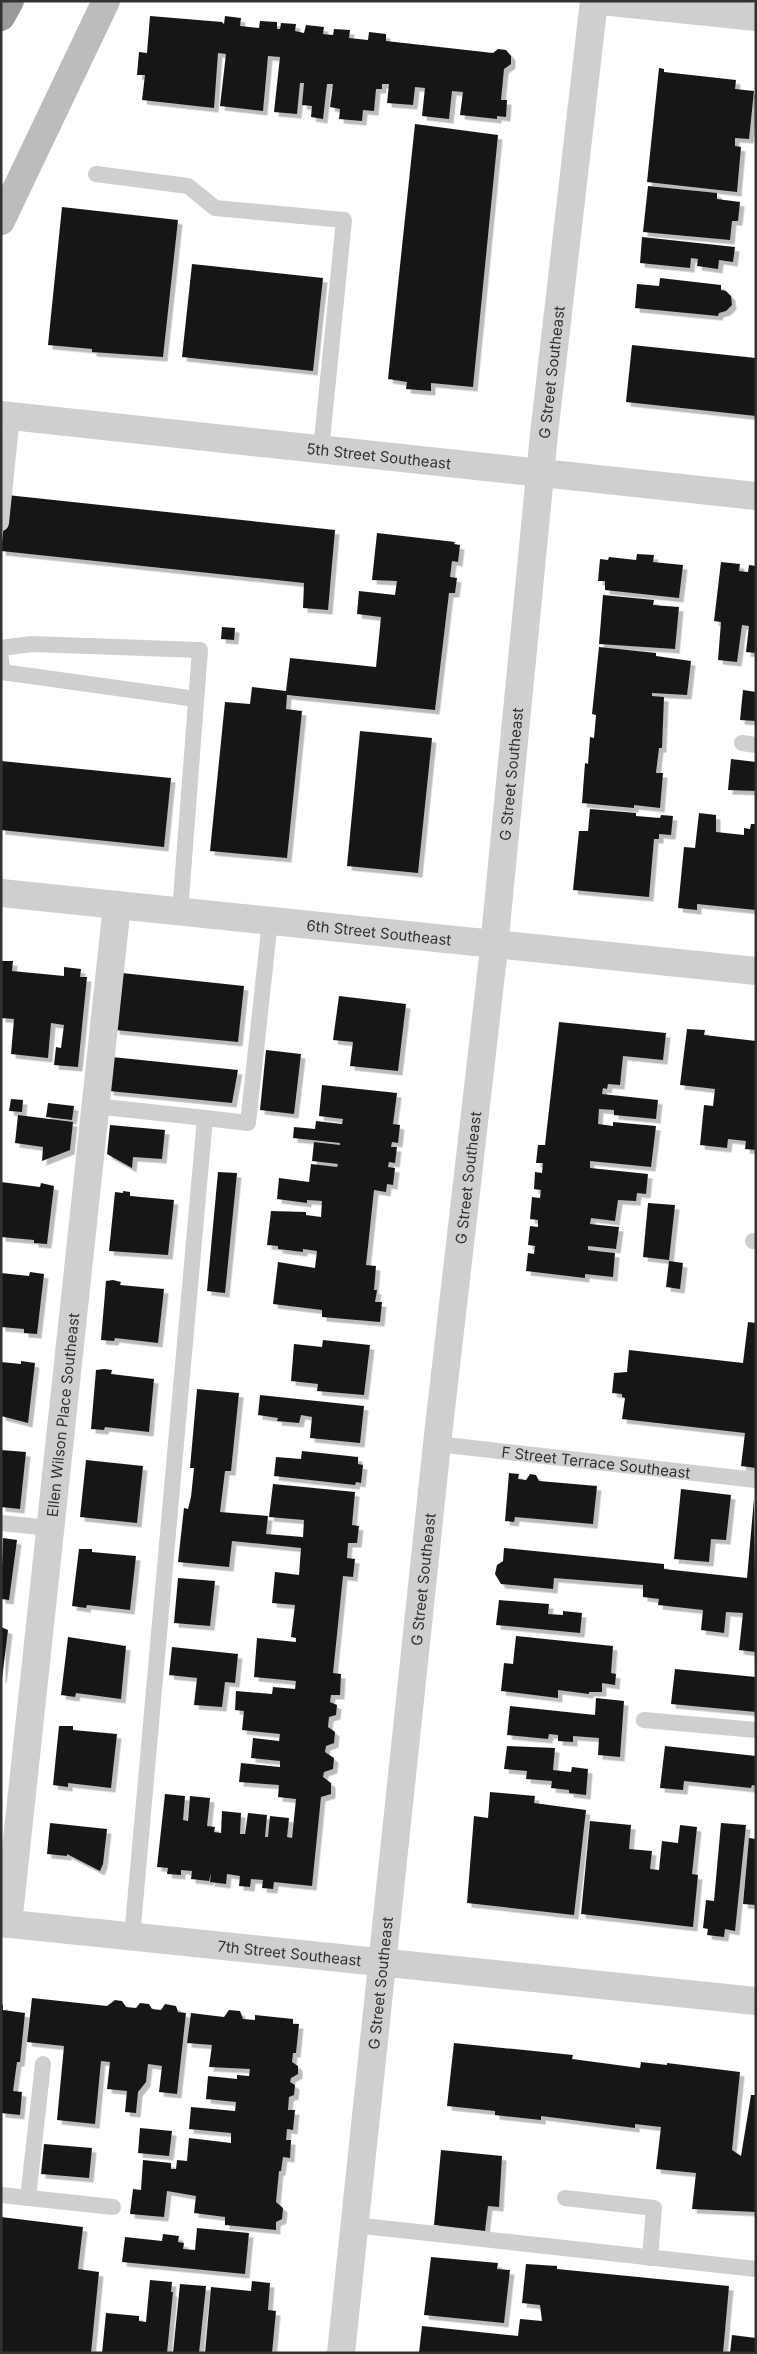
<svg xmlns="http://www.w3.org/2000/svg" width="757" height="2354" font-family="Inter,sans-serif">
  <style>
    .building { fill: #191919; filter: url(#shadow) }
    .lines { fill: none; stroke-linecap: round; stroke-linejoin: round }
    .service { stroke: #cfcfcf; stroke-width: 16 }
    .minor { stroke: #cfcfcf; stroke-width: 28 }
    .tertiary { stroke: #cfcfcf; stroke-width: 28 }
    .secondary { stroke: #bcbcbc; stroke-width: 28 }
    .motorway { stroke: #999; stroke-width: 28 }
    .labels { text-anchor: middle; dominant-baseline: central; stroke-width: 5; stroke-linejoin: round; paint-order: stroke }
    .street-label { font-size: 15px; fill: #323232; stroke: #fff }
  </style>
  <defs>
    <filter id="shadow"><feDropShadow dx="4.5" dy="4.5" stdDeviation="0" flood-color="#0004"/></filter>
  </defs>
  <rect width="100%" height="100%" fill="#fff"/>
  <g class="building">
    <path d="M150 16 222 22 224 24 225 16 241 18 240 26 259 28 260 21 277 22V29H280L281 23 296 24 295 31 304 33 306 25 324 27 323 34 333 35 334 29 350 30 349 38 368 40 369 32 386 34V41L493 53 498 49 506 50 511 56V64L504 69 501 100H507L506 117 497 116V119L460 115 463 92 452 91 449 119 422 116 425 88 415 87 413 105 387 103 389 84H382V89H376L374 111 363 110 362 121 339 119 340 109 330 107 333 84H327L323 119 311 117 312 106 302 105 304 83H300L297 114 274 112 280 57 268 56 263 111 220 106 226 54 218 53 214 108 142 100 145 75H137L139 52 147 53Z"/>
    <path d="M659 68 664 69V72L736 80 735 89 754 91 749 139 735 138V146L741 147 737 192 647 182Z"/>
    <path d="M415 124 498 135 473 387 431 383V391L406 389 407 382 388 379Z"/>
    <path d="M648 186 717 193V199L740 202 738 221H732L730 240 643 232Z"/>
    <path d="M62 207 178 220 163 357 92 352V349L48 345Z"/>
    <path d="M642 237 735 247 733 262 719 260 718 269 697 266 698 259 691 258 690 268 640 263Z"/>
    <path d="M192 264 323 278 313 371 182 357Z"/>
    <path d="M660 278 721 285V290L726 291 731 296 732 305 726 311 719 313 718 316 635 308 637 284 659 286Z"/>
    <path d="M632 345 756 358V416L626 402Z"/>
    <path d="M7 495 335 530 328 610 303 608 304 583 1 551Z"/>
    <path d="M377 533 455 542 454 544 460 545 458 562 452 561 450 577 457 578 455 593H449L435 710 287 695 286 709 302 711 287 858 210 851 225 702 250 704 252 687 286 691 290 658 376 667 381 617 357 614 359 591 395 595 397 581 372 580Z"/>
    <path d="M637 554 654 555 653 562 683 565 679 598 605 590V581H598L600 559 608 560 609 557 636 560Z"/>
    <path d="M721 562 740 564 739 571 748 572 749 565 756 566V653L746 652 749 626 742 625 737 662 718 660 721 622 714 621Z"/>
    <path d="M603 595 654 600 653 605 679 607 675 649 599 644Z"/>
    <path d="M222 627 235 628 234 640 221 639Z"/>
    <path d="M599 647 656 653V656L691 661 687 695 652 693V696L664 697 662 748H659L656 773H663L660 808 634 805V808L582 803 585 763 588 764 590 737 594 738 596 715 592 714Z"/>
    <path d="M743 690 756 692V721L740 720Z"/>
    <path d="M360 731 432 738 418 873 347 866Z"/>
    <path d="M731 759 756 762V791L728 790Z"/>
    <path d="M1 761 171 778 164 847 1 830Z"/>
    <path d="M590 809 636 813V816L660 818 661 815 673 816 671 835 659 834V839H654L649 897 573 890 579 831H588Z"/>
    <path d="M699 813 716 815V832L744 835V828L750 829 751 824H756V910L697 904V910L678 908 684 847 695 848Z"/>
    <path d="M1 961H13L12 971 64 976V967L81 969 80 977H87L78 1067 54 1065 56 1047 61 1048 64 1025 51 1023 48 1058 11 1054 14 1019 1 1018Z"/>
    <path d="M122 973 244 986 238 1042 115 1030Z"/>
    <path d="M339 996 406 1004 398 1071 350 1066 353 1042 333 1040Z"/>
    <path d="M559 1022 666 1033 663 1060 623 1056 620 1085 608 1084 607 1089 603 1088 602 1094 658 1100 656 1119 614 1115V1110L599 1109 598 1124 613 1126V1122L656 1126 651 1167 590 1161V1168L648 1174 646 1194 637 1193 636 1201 618 1200 615 1221 591 1218 590 1224 619 1227 616 1249 588 1246V1250L615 1253 613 1277 585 1274V1278L526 1271 528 1253 534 1254 535 1246 528 1245 530 1226 538 1227V1220L530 1219 532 1197 540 1198 541 1190 534 1189 535 1172 542 1173 543 1163H536L538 1145H545Z"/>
    <path d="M687 1029 705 1030 704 1035 756 1041V1150L745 1149 746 1141 728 1139 727 1148 700 1145 704 1105 713 1106 715 1089 680 1085Z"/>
    <path d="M266 1050 301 1054 294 1114 260 1110Z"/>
    <path d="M112 1057 238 1070 232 1103 109 1091Z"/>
    <path d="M322 1085 397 1093 393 1124 400 1125 398 1143 392 1142 391 1147H397L395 1163 389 1162 388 1167 395 1168 393 1185 387 1184 386 1192 374 1190 366 1265 376 1266 374 1290H377L375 1302H382L380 1322 322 1317V1310L273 1304 278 1262 315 1268 317 1251 303 1249V1252L278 1249V1246L267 1245 271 1211 306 1212V1215L321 1217 322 1201 307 1200V1203L277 1199 279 1178 309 1182 311 1164 337 1167 338 1164 312 1161 314 1142 340 1145V1143L293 1138 294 1127 315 1129 316 1121 342 1124 343 1119 319 1116Z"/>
    <path d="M11 1099 23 1100 22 1112 9 1111Z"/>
    <path d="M48 1103 74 1106 72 1120 46 1117Z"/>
    <path d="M18 1115 73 1122 70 1150 42 1161 43 1147 15 1143Z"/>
    <path d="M110 1125 165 1130 162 1159 133 1157 132 1168 107 1154Z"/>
    <path d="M218 1172 237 1173 225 1293 207 1291Z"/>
    <path d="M1 1182 40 1187 41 1183 54 1186 47 1244 34 1243V1240L1 1237Z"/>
    <path d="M123 1191 130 1192V1196L174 1200 168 1255 109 1251 115 1192 123 1193Z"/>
    <path d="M648 1203 675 1205 669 1260 643 1257Z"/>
    <path d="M669 1261 683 1263 680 1289 666 1287Z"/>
    <path d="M30 1272 44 1274 37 1334 24 1333V1329L1 1327V1273L29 1276Z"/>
    <path d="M113 1280 121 1282 120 1285 164 1289 158 1343 115 1338 114 1341 101 1340 106 1281Z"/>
    <path d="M748 1322 756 1323V1468L741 1466 745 1433 622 1419 625 1398 622 1397V1394L612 1393 614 1373 627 1372 629 1350 743 1363Z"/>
    <path d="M323 1340 370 1345 364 1395 317 1391 318 1384 291 1381 294 1344 322 1347Z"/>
    <path d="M21 1361 35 1363 28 1423 1 1416V1362L21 1364Z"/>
    <path d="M104 1369 112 1370 111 1374 154 1379 149 1432 105 1427 104 1430 91 1429 96 1370Z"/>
    <path d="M197 1389 239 1393 231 1471H225L220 1512 268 1516 266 1534 303 1537 304 1520 269 1517 273 1484 355 1492 352 1525 359 1526 357 1543H348L347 1558 355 1559 353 1577 343 1576 333 1673 341 1674 340 1695H331L330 1702 337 1705 336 1715 329 1717 328 1727 335 1732 334 1743 326 1746 325 1752 334 1758 333 1769 324 1772 323 1777 331 1783V1794L321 1797 312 1886 274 1882 273 1889 262 1888 263 1880 251 1879 250 1887 239 1886 240 1876 227 1874 226 1884 210 1882 211 1873 209 1881 191 1879 192 1871 181 1870V1875L167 1874 168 1868 157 1867 165 1794 185 1796 183 1820 188 1821 190 1796 210 1798 207 1826 215 1827 214 1832 221 1833 222 1811 241 1813 240 1834H245L248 1813 267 1815 265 1837H268L270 1816 289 1818 287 1837 292 1838 296 1799 278 1797 279 1785 239 1782 241 1763 280 1767V1761L251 1758 253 1738 279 1741 280 1734 242 1730 244 1711 235 1710 236 1691 272 1694 273 1687 295 1689 296 1681 254 1677 257 1638 296 1642V1638L291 1637 295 1605 272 1603 275 1572 299 1575 301 1548 232 1541 229 1567 178 1562 184 1508 188 1509 191 1497 194 1468H190Z"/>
    <path d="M260 1395 364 1406 360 1443 310 1438 312 1417 301 1415 299 1423 277 1421 278 1418 258 1415Z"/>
    <path d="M1 1450 26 1452 20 1509 1 1507Z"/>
    <path d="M302 1451 358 1457V1464L363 1465 361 1483 356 1482 355 1485 274 1476 276 1457 301 1459Z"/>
    <path d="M86 1460 143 1466 137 1523 80 1517Z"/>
    <path d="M509 1473 519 1474 518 1479 526 1480 530 1474 536 1475 539 1481 597 1486 593 1524 515 1517 514 1522 505 1521Z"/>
    <path d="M681 1489 731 1495 726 1540 711 1539 709 1562 674 1559Z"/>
    <path d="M754 1499 756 1652 739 1650 743 1613 726 1612 724 1633 701 1630 703 1610 658 1605 659 1599 643 1597V1585L554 1578 553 1589 501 1584 495 1574 497 1565 503 1561 504 1548 664 1564V1569L747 1578Z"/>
    <path d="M3 1538 17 1540 9 1600 1 1599Z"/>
    <path d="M79 1549H92V1552L136 1556 130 1610 87 1605 86 1608 72 1606Z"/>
    <path d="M178 1578 215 1581 210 1626 174 1623Z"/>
    <path d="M499 1600 549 1604 548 1614 563 1615V1611L582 1613 580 1633 496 1625Z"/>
    <path d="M1 1627 8 1630 2 1679H1Z"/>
    <path d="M516 1636 613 1646 611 1673 616 1674 615 1685 602 1683V1692H589V1694L558 1690V1698L501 1691 504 1663 513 1664Z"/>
    <path d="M68 1637 126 1646 121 1699 76 1693 75 1697 61 1695Z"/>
    <path d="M172 1647 238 1654 235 1683 225 1682 222 1707 194 1705 197 1678 169 1675Z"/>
    <path d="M675 1669 756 1677V1712L671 1704Z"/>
    <path d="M596 1698 624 1701 620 1757 598 1755 599 1738 573 1736V1742L558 1741V1735L549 1734 548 1739 507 1735 510 1706 595 1715Z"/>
    <path d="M59 1726H73V1730L117 1734 111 1788 68 1783V1787L53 1785Z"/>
    <path d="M507 1746 555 1748 553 1770 571 1772 572 1767 588 1769 586 1795 569 1793V1790L551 1788 552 1781 526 1779 527 1771 504 1769Z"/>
    <path d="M665 1746 756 1756V1786L752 1785 751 1788 684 1781 683 1790 660 1788Z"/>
    <path d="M490 1792 535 1796 534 1803 586 1810 574 1915 467 1903 474 1816 488 1818Z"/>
    <path d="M590 1821 631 1825 629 1849 652 1851 650 1869 659 1870 662 1841 678 1843 680 1825 697 1827 692 1874 698 1875 693 1927 581 1914Z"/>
    <path d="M50 1823 107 1829 103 1864 100 1871 67 1854V1856L47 1854Z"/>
    <path d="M721 1823 746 1825 735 1931 725 1929 724 1937 707 1935 708 1929 703 1928 706 1900 714 1901Z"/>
    <path d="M749 1838 756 1839V1905L743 1904Z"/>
    <path d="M32 1998 107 2006 115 2000 122 2001 126 2007 136 2008 140 2003 149 2004 152 2009 161 2010 165 2004 176 2006 178 2012 186 2013 177 2094 159 2092 162 2066 148 2064 146 2082 138 2092 136 2113 125 2112 127 2091 107 2089 110 2062 101 2061 95 2124 57 2120 64 2046 27 2042Z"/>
    <path d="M1 2004 3 2005V2010L25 2013 20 2062H17L13 2091 22 2092 20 2115 1 2113Z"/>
    <path d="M229 2010 240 2011 243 2019 255 2020V2015L293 2019V2024H299L296 2053H293L292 2062 298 2066V2074L291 2078 290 2082 295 2085 294 2095 289 2097 288 2110H295L293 2130 287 2129 286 2140H291L290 2158 283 2157 281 2171H279L276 2202 283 2208 282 2219 276 2222V2230L225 2225V2217L194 2213 196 2196 167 2191 164 2217 130 2214 133 2189 141 2190 143 2160 171 2163V2169H176L177 2160 187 2161 189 2138 231 2143V2133L189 2129 191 2107 235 2111 236 2102 206 2099 208 2076 237 2079V2075L249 2076 250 2069 209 2067 212 2045 187 2043 191 2013 224 2017Z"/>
    <path d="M454 2043 573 2055 572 2059 640 2068 641 2062 667 2065V2063L740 2072 732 2150 741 2156 751 2095H756V2212L692 2209 696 2173 656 2169 661 2127 635 2124V2128L541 2116V2120L495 2115V2111L447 2106Z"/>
    <path d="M140 2128 172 2131 169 2156 138 2153Z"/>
    <path d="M44 2144 92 2148 89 2178 41 2174Z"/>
    <path d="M441 2150 502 2156 499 2207 488 2206 485 2231 434 2225Z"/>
    <path d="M1 2217 83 2227 78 2269 99 2272 91 2353H1Z"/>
    <path d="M197 2228 249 2233 245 2274 122 2262 125 2237 162 2241 163 2234 179 2236 178 2242 184 2243 183 2249 195 2250Z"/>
    <path d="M431 2257 498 2263 497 2269 510 2270 504 2323 424 2315Z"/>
    <path d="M526 2264 557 2266V2269L729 2286 723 2353H419L422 2326 518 2336 520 2319 542 2321 540 2305 522 2303Z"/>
    <path d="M150 2280 172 2282 171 2292H173L167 2353H102L106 2313 139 2316V2321L146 2322Z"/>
    <path d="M252 2281 270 2283 268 2310 276 2311 272 2353H205L211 2287 251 2291Z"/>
    <path d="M180 2284 206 2286 199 2353H173Z"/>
    <path d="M732 2335 756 2338V2353H730Z"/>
  </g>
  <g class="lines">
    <g class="service">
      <path d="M96 174 188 186 215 208 344 220 321 450"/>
      <path d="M1 523 12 416"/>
      <path d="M1 648 32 644 200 650 180 912"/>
      <path d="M1 658 2 672 196 699"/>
      <path d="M742 743 756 745"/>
      <path d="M95 1106 205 1118 132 1937"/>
      <path d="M205 1118 248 1123 270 921"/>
      <path d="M753 1241H756"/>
      <path id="s1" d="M437 1444 756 1480"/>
      <path d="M1 1523 50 1528"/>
      <path d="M644 1720 756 1730"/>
      <path d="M1 2195 113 2207"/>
      <path d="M28 2198 43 2064"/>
      <path d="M565 2198 654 2208 650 2258"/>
      <path d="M354 2225 756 2269"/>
    </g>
    <g class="minor">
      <path id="s2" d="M1 415 756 496"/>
      <path id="s3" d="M1 1923 756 2001"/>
      <path id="s4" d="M8 1924 117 905"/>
      <path id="s5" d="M341 2353 437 1444 493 957 544 434 594 1"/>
    </g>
    <g class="tertiary">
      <path d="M601 1 756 17"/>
      <path id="s6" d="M1 893 756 971"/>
    </g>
    <path class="secondary" d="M1 221 106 1"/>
    <path class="motorway" d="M1 17 10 1"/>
  </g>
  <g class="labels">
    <g class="street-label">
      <text stroke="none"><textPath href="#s5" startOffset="1992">G Street Southeast</textPath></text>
      <text stroke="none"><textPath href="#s2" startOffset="380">5th Street Southeast</textPath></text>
      <text stroke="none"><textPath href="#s5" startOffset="1588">G Street Southeast</textPath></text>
      <text stroke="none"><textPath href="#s6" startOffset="380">6th Street Southeast</textPath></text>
      <text stroke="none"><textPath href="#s5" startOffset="1182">G Street Southeast</textPath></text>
      <text stroke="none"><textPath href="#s4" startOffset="512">Ellen Wilson Place Southeast</textPath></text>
      <text stroke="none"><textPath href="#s1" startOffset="160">F Street Terrace Southeast</textPath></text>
      <text stroke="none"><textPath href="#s5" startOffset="778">G Street Southeast</textPath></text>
      <text stroke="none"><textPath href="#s3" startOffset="290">7th Street Southeast</textPath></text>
      <text stroke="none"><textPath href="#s5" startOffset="372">G Street Southeast</textPath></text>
    </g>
  </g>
  <rect width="757" height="2354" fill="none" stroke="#323232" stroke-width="5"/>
</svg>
